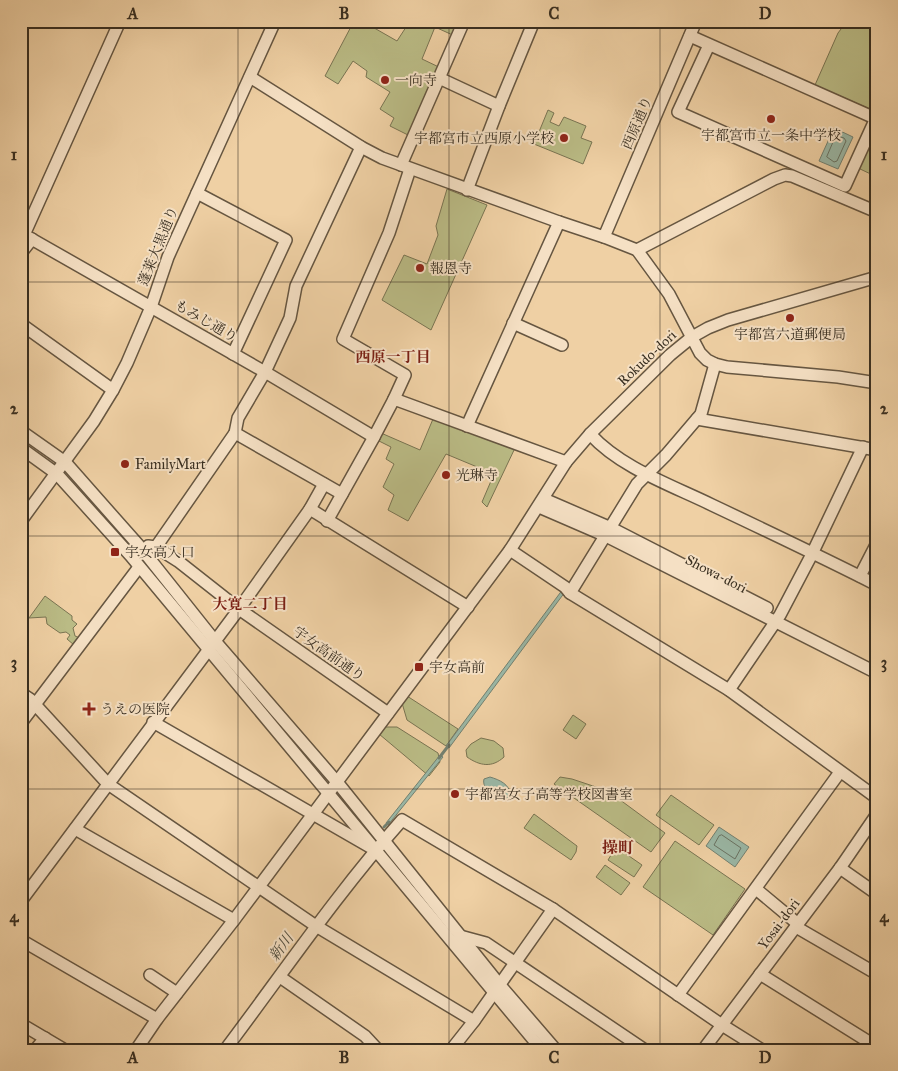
<svg xmlns="http://www.w3.org/2000/svg" width="898" height="1071" font-family="'IM FELL Great Primer','Noto Serif JP',serif">
  <style>
    .green { fill: #babb85; stroke: #797452 }
    .water { fill: #9ab7a5; stroke: #738070 }
    .lines { fill: none; stroke-linecap: round; stroke-linejoin: round }
    .shore { stroke: #697262; stroke-width: 1 }
    .stream { stroke: #738070; stroke-width: 3 }
    .minor-casing { stroke: #665641; stroke-width: 14 }
    .minor { stroke: #f5e0c4; stroke-width: 11 }
    .grid { fill: none; stroke: #382e20; stroke-width: 1; stroke-opacity: 0.55 }
    .poi-dot { fill: #8f2418; stroke: #f5e0c4; stroke-width: 2 }
    .labels { text-anchor: middle; dominant-baseline: central; stroke-width: 4; stroke-linejoin: round; paint-order: stroke }
    .poi-label { font-size: 14px; fill: #382e20; stroke: #f5e0c4; text-anchor: start }
    .street-label { font-size: 14px; fill: #382e20; stroke: #f5e0c4 }
    .neighbourhood-label { font-size: 15px; font-weight: bold; fill: #7a1f14; stroke: #f5e0c4 }
    .water-label { font-size: 15px; font-style: italic; fill: #4c493b; stroke: #f5e0c4 }
    .quarter-label { font-size: 16px; font-weight: bold; fill: #7a1f14; stroke: #f5e0c4 }
    .neatline { fill: none; stroke: #382e20; stroke-width: 2 }
    .grid-label { font-size: 16px; text-anchor: middle; font-weight: bold; fill: #382e20 }
  </style>
  <rect width="100%" height="100%" fill="#efd0a4"/>
  <filter id="stains"><feTurbulence type="fractalNoise" baseFrequency=".004" numOctaves="4"/><feColorMatrix values="0 0 0 0 .2 0 0 0 0 .09 0 0 0 0 .02 0 0 0 .5 -.17"/></filter>
  <radialGradient id="worn" r=".72"><stop offset=".6" stop-color="#630" stop-opacity="0"/><stop offset="1" stop-color="#630" stop-opacity=".3"/></radialGradient>
  <g class="green">
    <path d="M354 21H362L397 41 410 21H464L457 37 435 27 422 59 443 69 412 137 390 126 394 118 380 109 390 92 366 77 367 71 353 61 338 84 325 76Z"/>
    <path d="M847 21H877V112L815 85 838 33Z"/>
    <path d="M548 110 554 113 550 122 559 126 564 117 586 126 581 138 592 142 583 164 534 144Z"/>
    <path d="M877 129V177L858 168Z"/>
    <path d="M447 189 487 205 431 330 382 300 404 255 427 264 438 235 436 226Z"/>
    <path d="M433 419 515 448 487 507 482 502 494 474 446 454 408 521 388 510 394 495 383 487 394 464 386 459 391 447 377 440 381 433 420 450Z"/>
    <path d="M45 596 72 616V620L77 624 73 628 75 636 80 638 74 645 67 639 70 635 66 632 60 633 47 624 46 617 29 618Z"/>
    <path d="M407 696 458 729 446 746 407 720 402 703Z"/>
    <path d="M573 715 586 724 576 739 563 730Z"/>
    <path d="M384 727H397L438 753 440 762 429 776 379 734Z"/>
    <path d="M481 738 494 741 503 748 504 757C492 768 480 766 467 757L466 750 471 744Z"/>
    <path d="M560 777 572 779 608 791 665 833 651 852 554 784Z"/>
    <path d="M671 795 714 825 699 845 656 815Z"/>
    <path d="M534 814 577 846 576 852 571 860 524 828Z"/>
    <path d="M675 841 745 889 713 935 643 887Z"/>
    <path d="M616 847 642 865 634 877 608 860Z"/>
    <path d="M605 865 630 883 621 895 596 877Z"/>
  </g>
  <g class="water">
    <path d="M834 128 853 137 838 169 819 161Z"/>
    <path d="M563 589 565 592 449 748 446 746Z"/>
    <path d="M440 755 443 757 388 825 386 823Z"/>
    <path d="M490 777C500 780 509 784 511 795L508 798C498 798 481 790 484 779Z"/>
    <path d="M719 827 749 847 735 867 706 846Z"/>
  </g>
  <g class="lines">
    <g class="shore">
      <path d="M836 136 844 138 846 141 837 161 834 162 827 157Z"/>
      <path d="M722 835 741 848 735 859 714 845 719 836Z"/>
    </g>
    <g class="stream">
      <path d="M439 758 449 745"/>
      <path d="M384 827 389 822"/>
    </g>
    <g class="minor-casing">
      <g id="minor">
        <path d="M690 36 877 119"/>
        <path d="M709 45 678 112 845 186 876 118"/>
        <path d="M250 77 361 147 382 158 559 222 604 237 637 250 669 294 700 353 707 360 715 364 727 367 838 377 877 383"/>
        <path d="M439 78 499 106"/>
        <path d="M401 165 464 21"/>
        <path d="M467 190 499 106 534 21"/>
        <path d="M197 193 286 240 233 354"/>
        <path d="M21 233 265 372 374 437"/>
        <path d="M24 235 120 21"/>
        <path d="M604 237 696 21"/>
        <path d="M637 250 774 179 785 175 792 176 877 212"/>
        <path d="M21 253 32 239"/>
        <path d="M513 323 562 345"/>
        <path d="M21 324 113 390"/>
        <path d="M715 364 701 414 666 455 637 484 570 593 729 690 877 798"/>
        <path d="M394 399 405 375 343 339 389 233 410 169"/>
        <path d="M697 419 877 450"/>
        <path d="M467 426 559 222"/>
        <path d="M21 431 65 462 141 548 215 641 337 782 499 984 556 1050"/>
        <path d="M235 433 342 494"/>
        <path d="M590 434C621 468 671 485 712 505 767 531 822 557 877 585"/>
        <path d="M21 448 57 474 130 555 542 1050"/>
        <path d="M544 499 611 528 767 608"/>
        <path d="M539 507 606 536 877 673"/>
        <path d="M310 509 324 484"/>
        <path d="M21 521 94 421 113 390 127 363 151 307 168 257 275 21"/>
        <path d="M327 521 374 437 394 399 566 462"/>
        <path d="M148 546 156 547 178 561 239 609 388 713"/>
        <path d="M156 547 235 433 238 418 265 372 290 318 296 286 361 147"/>
        <path d="M510 550 565 587 570 593"/>
        <path d="M860 576 877 543"/>
        <path d="M729 690 780 615 811 556 863 447"/>
        <path d="M21 693 30 699 108 784 316 926 474 1021"/>
        <path d="M153 722 370 847"/>
        <path d="M21 723 139 567"/>
        <path d="M75 829 234 920"/>
        <path d="M840 868 877 894"/>
        <path d="M756 889 798 924"/>
        <path d="M21 901 239 609 310 509 468 607"/>
        <path d="M796 927 877 974"/>
        <path d="M460 936 486 943 645 1050"/>
        <path d="M21 940 157 1019"/>
        <path d="M760 974 877 1047"/>
        <path d="M150 975 177 993"/>
        <path d="M280 977 365 1036 378 1050"/>
        <path d="M678 995 840 772"/>
        <path d="M21 1024 65 1050"/>
        <path d="M35 1050 45 1038"/>
        <path d="M136 1050 157 1019 234 920 510 550 566 462 590 434 670 355 692 337 708 328 728 320 877 277"/>
        <path d="M225 1050C283 973 338 892 402 820L553 909 722 1025 762 1050"/>
        <path d="M451 1050 474 1021 553 909"/>
        <path d="M703 1050 840 868 877 814"/>
      </g>
    </g>
    <use href="#minor" class="minor"/>
  </g>
  <path class="grid" d="M238 21V1050M449 21V1050M660 21V1050M21 282H877M21 536H877M21 789H877"/>
  <g class="poi-dot">
    <circle cx="385" cy="80" r="5"/>
    <circle cx="771" cy="119" r="5"/>
    <circle cx="564" cy="138" r="5"/>
    <circle cx="420" cy="268" r="5"/>
    <circle cx="790" cy="318" r="5"/>
    <circle cx="125" cy="464" r="5"/>
    <circle cx="446" cy="475" r="5"/>
    <rect x="110" y="547" width="10" height="10" rx="2.5"/>
    <rect x="414" y="662" width="10" height="10" rx="2.5"/>
    <path d="M86.5 701.5h5v5h5v5h-5v5h-5v-5h-5v-5h5z"/>
    <circle cx="455" cy="794" r="5"/>
  </g>
  <g class="labels">
    <g class="poi-label">
      <text x="395" y="80">一向寺</text>
      <text x="771" y="135" text-anchor="middle">宇都宮市立一条中学校</text>
      <text x="554" y="138" text-anchor="end">宇都宮市立西原小学校</text>
      <text x="430" y="268">報恩寺</text>
      <text x="790" y="334" text-anchor="middle">宇都宮六道郵便局</text>
      <text x="135" y="464">FamilyMart</text>
      <text x="456" y="475">光琳寺</text>
      <text x="125" y="552">宇女高入口</text>
      <text x="429" y="667">宇女高前</text>
      <text x="100" y="709">うえの医院</text>
      <text x="465" y="794">宇都宮女子高等学校図書室</text>
    </g>
    <g class="street-label">
      <text transform="translate(637 123) rotate(-67)">西原通り</text>
      <text transform="translate(158 246) rotate(-68)">蓬莱大黒通り</text>
      <text transform="translate(206 321) rotate(30)">もみじ通り</text>
      <text transform="translate(647 358) rotate(-43)">Rokudo-dori</text>
      <text transform="translate(716 574) rotate(27)">Showa-dori</text>
      <text transform="translate(329 654) rotate(35)">宇女高前通り</text>
      <text transform="translate(779 924) rotate(-53)">Yosai-dori</text>
    </g>
    <g class="neighbourhood-label">
      <text x="393" y="357">西原一丁目</text>
      <text x="250" y="604">大寛二丁目</text>
    </g>
    <g class="water-label">
      <text transform="translate(281 947) rotate(-54)">新川</text>
    </g>
    <g class="quarter-label">
      <text x="618" y="847">操町</text>
    </g>
  </g>
  <rect width="898" height="1071" fill="none" stroke="#efd0a4" stroke-width="55"/>
  <rect x="28" y="28" width="842" height="1016" class="neatline"/>
  <g class="grid-label">
    <text x="133" y="19">A</text>
    <text x="344" y="19">B</text>
    <text x="554" y="19">C</text>
    <text x="765" y="19">D</text>
    <text x="14" y="160">1</text>
    <text x="884" y="160">1</text>
    <text x="14" y="414">2</text>
    <text x="884" y="414">2</text>
    <text x="14" y="668">3</text>
    <text x="884" y="668">3</text>
    <text x="14" y="922">4</text>
    <text x="884" y="922">4</text>
    <text x="133" y="1063">A</text>
    <text x="344" y="1063">B</text>
    <text x="554" y="1063">C</text>
    <text x="765" y="1063">D</text>
  </g>
  <rect width="100%" height="100%" filter="url(#stains)"/>
  <rect width="100%" height="100%" fill="url(#worn)"/>
</svg>
